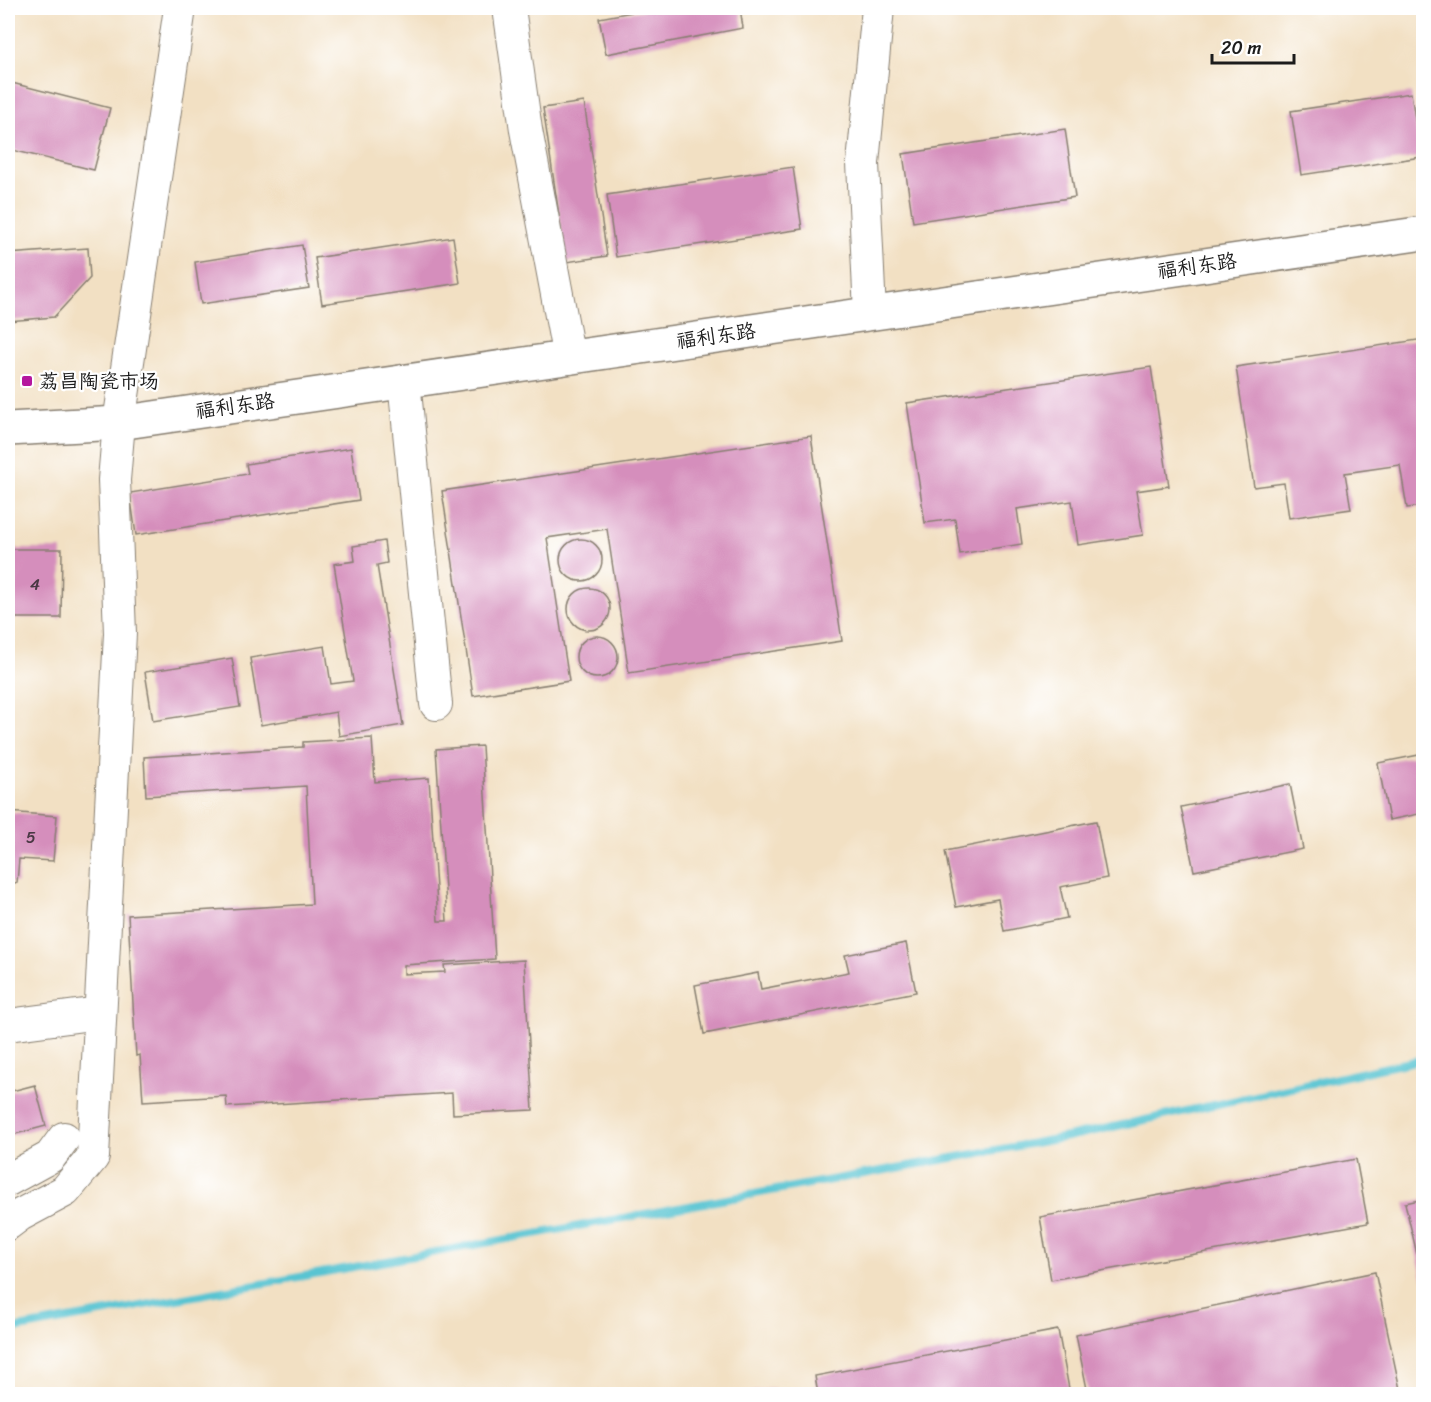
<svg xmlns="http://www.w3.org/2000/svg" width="1431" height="1402" font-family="Sriracha,'LXGW WenKai TC',sans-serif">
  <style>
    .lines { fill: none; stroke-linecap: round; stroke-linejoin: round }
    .stream { stroke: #59c4d2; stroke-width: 8 }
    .building { fill: #d58ebc }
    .minor-casing { stroke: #877e70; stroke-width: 34 }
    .major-casing { stroke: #877e70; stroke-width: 36 }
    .minor { stroke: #fff; stroke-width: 32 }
    .major { stroke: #fff; stroke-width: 33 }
    .poi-dot { fill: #b5179e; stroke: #fff; stroke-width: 2 }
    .labels { text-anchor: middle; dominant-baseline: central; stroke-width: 4.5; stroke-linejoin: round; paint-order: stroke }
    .number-label { font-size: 16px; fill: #4a3844 }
    .street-label { font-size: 20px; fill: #1c1c1c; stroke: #fff }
    .poi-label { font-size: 20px; fill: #1c1c1c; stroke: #fff; text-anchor: start }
  </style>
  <rect width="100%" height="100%" fill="#fff"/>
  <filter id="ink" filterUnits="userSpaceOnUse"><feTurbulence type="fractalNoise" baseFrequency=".0167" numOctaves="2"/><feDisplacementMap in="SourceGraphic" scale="12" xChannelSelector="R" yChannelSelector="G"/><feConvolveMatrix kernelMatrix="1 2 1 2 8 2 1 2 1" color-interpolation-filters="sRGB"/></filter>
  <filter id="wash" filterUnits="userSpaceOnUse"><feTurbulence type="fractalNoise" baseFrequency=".008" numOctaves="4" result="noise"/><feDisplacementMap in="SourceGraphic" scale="24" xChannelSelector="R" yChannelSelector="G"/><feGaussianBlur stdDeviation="1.35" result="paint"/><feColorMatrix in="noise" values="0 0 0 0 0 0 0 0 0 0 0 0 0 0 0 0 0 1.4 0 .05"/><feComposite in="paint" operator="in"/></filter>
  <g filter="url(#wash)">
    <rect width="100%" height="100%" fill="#f2e0c3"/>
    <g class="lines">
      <path class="stream" d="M8 1330 1067 1137 1424 1059"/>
    </g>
    <g id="blocks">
      <g class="building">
        <path d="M654 8H740L743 28 606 54 599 18Z"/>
        <path d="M8 82 110 108 94 170 8 149Z"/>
        <path d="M1411 93 1421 157 1301 175 1291 111Z"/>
        <path d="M584 102 607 256 566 262 543 108Z"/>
        <path d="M1065 129 1075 197 913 222 903 154Z"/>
        <path d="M793 167 802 229 616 257 607 195Z"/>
        <path d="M453 237 460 283 322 304 315 258Z"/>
        <path d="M302 245 309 288 201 304 195 262Z"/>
        <path d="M88 248 90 278 54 317 8 321V254Z"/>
        <path d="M1424 339V506L1407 508 1400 465 1345 473 1351 509 1289 518 1284 483 1254 487 1236 367Z"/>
        <path d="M1151 367 1169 486 1136 491 1143 535 1078 545 1072 501 1017 509 1022 544 960 554 955 519 925 523 907 403Z"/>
        <path d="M811 436 842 641 629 673 607 529 547 538 569 681 473 696 442 491Z"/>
        <path d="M351 448 359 500 136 535 130 493 248 474 246 464Z"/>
        <circle cx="581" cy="560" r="21"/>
        <path d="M384 541 387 563 377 565 403 725 339 736 336 712 261 725 250 658 325 646 331 684 353 681 334 564 355 561 353 546Z"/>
        <path d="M8 549H62L61 618H8Z"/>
        <circle cx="589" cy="609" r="21"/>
        <circle cx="597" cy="657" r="21"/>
        <path d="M232 658 240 707 153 721 145 672Z"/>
        <path d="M372 738 375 782 429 778 438 921H447L436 749 482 746 495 959 404 965V974L445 972 444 965 524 960 533 1110 453 1114 452 1093 227 1107 226 1096 143 1101 140 1055 136 1056 128 915 312 904 306 786 146 796 144 757 303 747V742Z"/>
        <path d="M1424 754V813L1389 820 1378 763Z"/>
        <path d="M1290 784 1303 849 1194 871 1181 807Z"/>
        <path d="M8 812 57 816 53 861 19 859 17 883 8 882Z"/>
        <path d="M1096 821 1107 878 1060 887 1067 918 1004 931 998 899 956 907 945 851Z"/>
        <path d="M906 943 916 992 704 1034 695 985 758 973 761 989 849 972 845 955Z"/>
        <path d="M35 1085 46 1126 8 1136V1092Z"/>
        <path d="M1356 1159 1368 1223 1051 1280 1040 1217Z"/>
        <path d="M1424 1199V1280H1423L1405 1203Z"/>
        <path d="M1375 1272 1401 1394H1088L1076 1335Z"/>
        <path d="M1058 1330 1070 1394H818L815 1376Z"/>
        <path d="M774 1388 775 1394H748V1393Z"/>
      </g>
    </g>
  </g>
  <g filter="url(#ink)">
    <use href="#blocks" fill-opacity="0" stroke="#877e70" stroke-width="1.5"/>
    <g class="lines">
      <g class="minor-casing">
        <g id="minor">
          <path d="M509 8 526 130 569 358"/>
          <path d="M870 313 863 163 878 8"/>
          <path d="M404 381 436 704"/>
          <path d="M8 1025 99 1013"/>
          <path d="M8 1180 50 1157 64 1138"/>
          <path d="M8 1224 20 1215 65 1191 93 1157 120 633 114 480 119 423 180 8"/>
        </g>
      </g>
      <g class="major-casing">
        <path id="major" d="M8 429 119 423 1424 233"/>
      </g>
      <use href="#minor" class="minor"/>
      <use href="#major" class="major"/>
    </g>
  </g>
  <rect class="poi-dot" x="21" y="375" width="12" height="12" rx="3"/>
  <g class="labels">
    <g class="number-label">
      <text x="35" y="584">4</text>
      <text x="31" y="837">5</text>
    </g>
    <g class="street-label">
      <text transform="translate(1197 266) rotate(-8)">福利东路</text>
      <text transform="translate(716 336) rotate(-8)">福利东路</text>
      <text transform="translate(235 406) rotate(-8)">福利东路</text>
    </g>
    <g class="poi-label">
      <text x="39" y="381">荔昌陶瓷市场</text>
    </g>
  </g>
  <rect width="1431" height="1402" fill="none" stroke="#fff" stroke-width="30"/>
  <path d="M1212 54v9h82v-9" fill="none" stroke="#1c1c1c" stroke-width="3"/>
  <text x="1221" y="54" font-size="18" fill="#1c1c1c" stroke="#ffffff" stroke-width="4.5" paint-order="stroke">20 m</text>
</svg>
